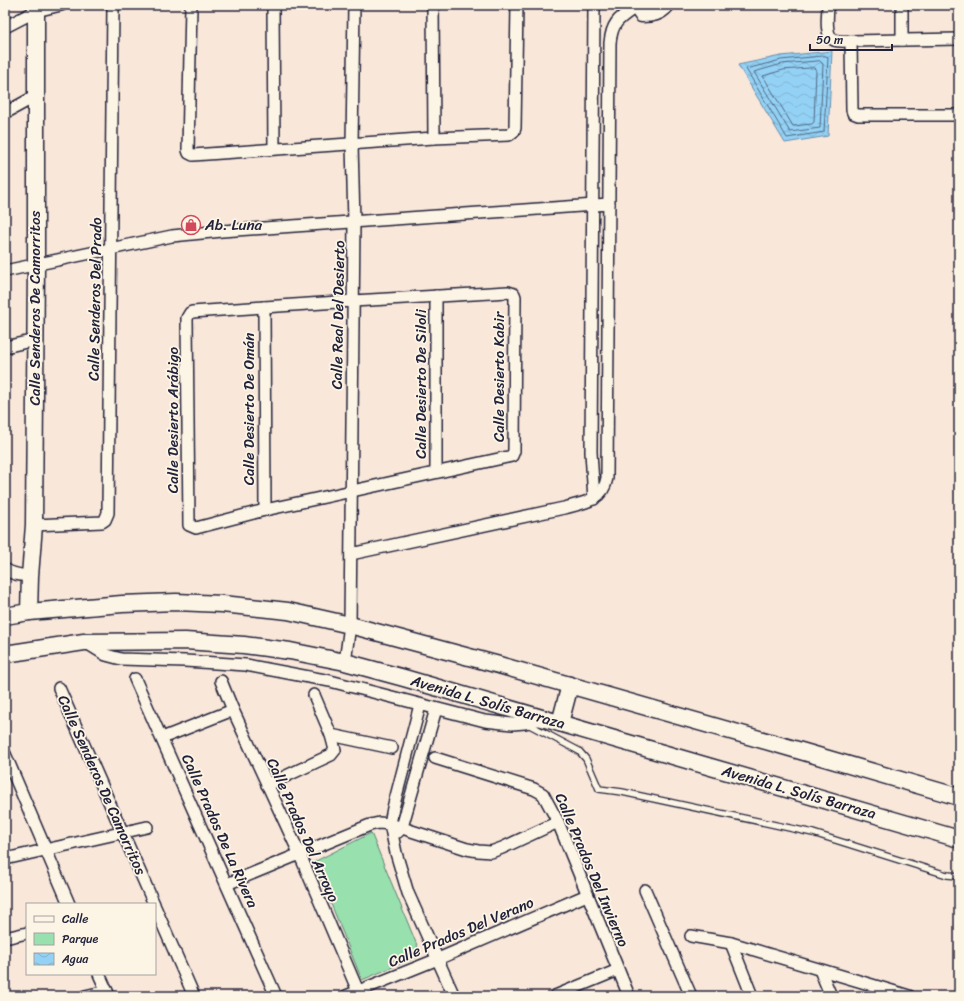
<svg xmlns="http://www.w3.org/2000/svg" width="964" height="1001" font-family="Sriracha,sans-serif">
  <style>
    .park { fill: #98e0ae; stroke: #5d8174 }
    .water { fill: url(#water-waves); stroke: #668cab }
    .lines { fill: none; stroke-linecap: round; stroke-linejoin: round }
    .shore { stroke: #506885; stroke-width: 1 }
    .lane-casing { stroke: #22223b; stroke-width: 8 }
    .street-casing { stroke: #22223b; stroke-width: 14 }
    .secondary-casing { stroke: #22223b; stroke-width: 19 }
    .lane { stroke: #fcf5e5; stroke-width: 5.5 }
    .street { stroke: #fcf5e5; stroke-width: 11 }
    .secondary { stroke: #fcf5e5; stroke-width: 16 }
    .labels { text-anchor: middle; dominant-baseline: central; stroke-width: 3.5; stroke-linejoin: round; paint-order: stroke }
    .poi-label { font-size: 15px; fill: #22223b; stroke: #fcf5e5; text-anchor: start }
    .street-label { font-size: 15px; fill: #22223b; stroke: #fcf5e5 }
  </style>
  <defs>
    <pattern id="water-waves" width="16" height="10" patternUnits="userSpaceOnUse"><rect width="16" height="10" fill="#94d2f5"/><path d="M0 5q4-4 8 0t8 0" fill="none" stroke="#7fb4d3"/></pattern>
  </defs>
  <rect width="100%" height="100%" fill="#f9e7da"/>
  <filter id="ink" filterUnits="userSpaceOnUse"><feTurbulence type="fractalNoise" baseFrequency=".025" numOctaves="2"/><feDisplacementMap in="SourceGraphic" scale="8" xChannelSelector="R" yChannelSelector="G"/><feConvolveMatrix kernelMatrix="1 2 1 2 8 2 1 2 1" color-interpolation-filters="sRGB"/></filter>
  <g filter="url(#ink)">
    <path class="park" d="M371 833 421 955 362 980 314 862Z"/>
    <path class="water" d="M832 51 828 136 785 143 738 65 781 56Z"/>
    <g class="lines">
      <g class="shore">
        <path d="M826 56 828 58 824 132 787 138 746 69 781 60Z"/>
        <path d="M820 61 823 64 820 128 790 132 754 72 782 64Z"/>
        <path d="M814 68 816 70 814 122 812 124 793 126 763 76 783 70Z"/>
      </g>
      <g class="lane-casing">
        <path id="lane" d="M526 723 579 751 586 759 599 789 622 792 813 833 947 875 959 876"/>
      </g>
      <g class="street-casing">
        <g id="street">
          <path d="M191 5 188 150 189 153 193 155 434 138 509 135 514 131 515 128 517 5"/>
          <path d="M273 5 274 149"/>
          <path d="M433 5 434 138"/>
          <path d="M828 5C828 14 824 35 834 40 839 42 845 41 851 41L959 39"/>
          <path d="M902 5V40"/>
          <path d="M5 27 36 11 61 5"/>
          <path d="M851 41 852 110 853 113 858 115H959"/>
          <path d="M5 113 36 96"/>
          <path d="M5 271 172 236 222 231 609 204"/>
          <path d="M508 292 514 294 515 297 514 451 512 456 265 510 196 528 189 525 187 318 190 313 192 312 353 301Z"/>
          <path d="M436 296V472"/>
          <path d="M264 307 265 510"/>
          <path d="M5 347 35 340"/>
          <path d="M594 499 591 452 594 5"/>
          <path d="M34 525 102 522 105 520 108 513 113 5"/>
          <path d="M351 554 564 508C583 503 603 501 607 478L610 43C612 21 620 18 637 6"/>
          <path d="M5 569C12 575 21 575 30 576"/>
          <path d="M85 642 106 655 121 659 185 661 246 665 330 681 485 721 512 724 525 723 542 719"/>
          <path d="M345 662 350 625 354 222 352 144 354 5"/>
          <path d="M135 679 276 996"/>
          <path d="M221 681 233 710 300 855 358 991"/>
          <path d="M59 688 154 904"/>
          <path d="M420 705 393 808 390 824 396 853 408 893 454 996"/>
          <path d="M331 735 392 748"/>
          <path d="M162 738 233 710"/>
          <path d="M5 754 69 904"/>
          <path d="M435 758 534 789 543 794 558 822 629 996"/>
          <path d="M267 785 331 755 335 750 331 735 314 695"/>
          <path d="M398 832 402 827 436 709"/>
          <path d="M5 859 147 827"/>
          <path d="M227 884 370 825 379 823 390 824 467 849 478 851 491 852 502 848 558 822"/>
          <path d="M645 890 691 996"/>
          <path d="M155 907 194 996"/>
          <path d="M691 936 731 943 909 996"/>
          <path d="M5 938 27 933"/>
          <path d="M731 943 752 996"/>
          <path d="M820 970 831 996"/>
          <path d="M99 974 109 996"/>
          <path d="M85 996 107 991"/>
          <path d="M346 996 438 959 587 895"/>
          <path d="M555 996 618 970"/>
        </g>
      </g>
      <g class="secondary-casing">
        <g id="secondary">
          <path d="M636 5 642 14C652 14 659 13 666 5"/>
          <path d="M29 612 30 576 34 525 36 264V5"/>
          <path d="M5 616 29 612 122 604 176 602 222 604 288 611 350 625 499 665 787 747 959 797"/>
          <path d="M5 654 84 642 185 641 244 645 290 651 345 662 404 678 959 839"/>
          <path d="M560 723 570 685"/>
        </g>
      </g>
      <use href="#lane" class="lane"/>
      <use href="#street" class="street"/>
      <use href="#secondary" class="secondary"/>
    </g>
  </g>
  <defs>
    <g id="shop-ring" transform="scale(1)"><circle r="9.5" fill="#fcf5e5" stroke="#d1495b" stroke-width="1.5"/><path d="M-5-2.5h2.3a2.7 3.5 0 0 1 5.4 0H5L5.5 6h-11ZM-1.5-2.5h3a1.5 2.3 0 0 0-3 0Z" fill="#d1495b"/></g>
  </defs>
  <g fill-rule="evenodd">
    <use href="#shop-ring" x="191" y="225"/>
  </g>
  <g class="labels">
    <g class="poi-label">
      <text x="205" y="225">Ab. Luna</text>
    </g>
    <g class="street-label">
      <text transform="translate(95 299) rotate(-89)">Calle Senderos Del Prado</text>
      <text transform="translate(35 308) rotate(-90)">Calle Senderos De Camorritos</text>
      <text transform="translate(338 315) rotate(-89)">Calle Real Del Desierto</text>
      <text transform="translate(499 377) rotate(-90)">Calle Desierto Kabir</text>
      <text transform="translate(421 384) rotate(-90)">Calle Desierto De Siloli</text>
      <text transform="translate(249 409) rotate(-90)">Calle Desierto De Omán</text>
      <text transform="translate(173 420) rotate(-90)">Calle Desierto Arábigo</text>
      <text transform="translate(488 702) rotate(16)">Avenida L. Solís Barraza</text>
      <text transform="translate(102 785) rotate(66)">Calle Senderos De Camorritos</text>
      <text transform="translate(799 792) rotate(16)">Avenida L. Solís Barraza</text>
      <text transform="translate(303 830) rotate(66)">Calle Prados Del Arroyo</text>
      <text transform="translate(220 831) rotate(66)">Calle Prados De La Rivera</text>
      <text transform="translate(592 870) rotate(67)">Calle Prados Del Invierno</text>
      <text transform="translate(461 932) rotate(-23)">Calle Prados Del Verano</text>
    </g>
  </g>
  <rect width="964" height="1001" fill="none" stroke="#fcf5e5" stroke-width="20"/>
  <rect x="10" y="10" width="944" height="981" fill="none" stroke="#22223b" stroke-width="1.5" filter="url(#ink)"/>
  <rect x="26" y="903" width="130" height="72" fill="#fcf5e5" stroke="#a5a1a1"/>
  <rect x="34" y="916" width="20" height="6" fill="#fcf5e5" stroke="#a5a1a1"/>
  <text x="62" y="923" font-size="12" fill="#22223b">Calle</text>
  <rect x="34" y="933" width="20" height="12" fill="#98e0ae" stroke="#a5a1a1"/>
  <text x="62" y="943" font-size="12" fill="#22223b">Parque</text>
  <rect x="34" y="953" width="20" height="12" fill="url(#water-waves)" stroke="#a5a1a1"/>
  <text x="62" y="963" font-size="12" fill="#22223b">Agua</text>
  <path d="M810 44v6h82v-6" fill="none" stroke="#22223b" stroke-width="2"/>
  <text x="816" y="44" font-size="12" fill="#22223b" stroke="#fcf5e5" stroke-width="3" paint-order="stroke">50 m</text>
</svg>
